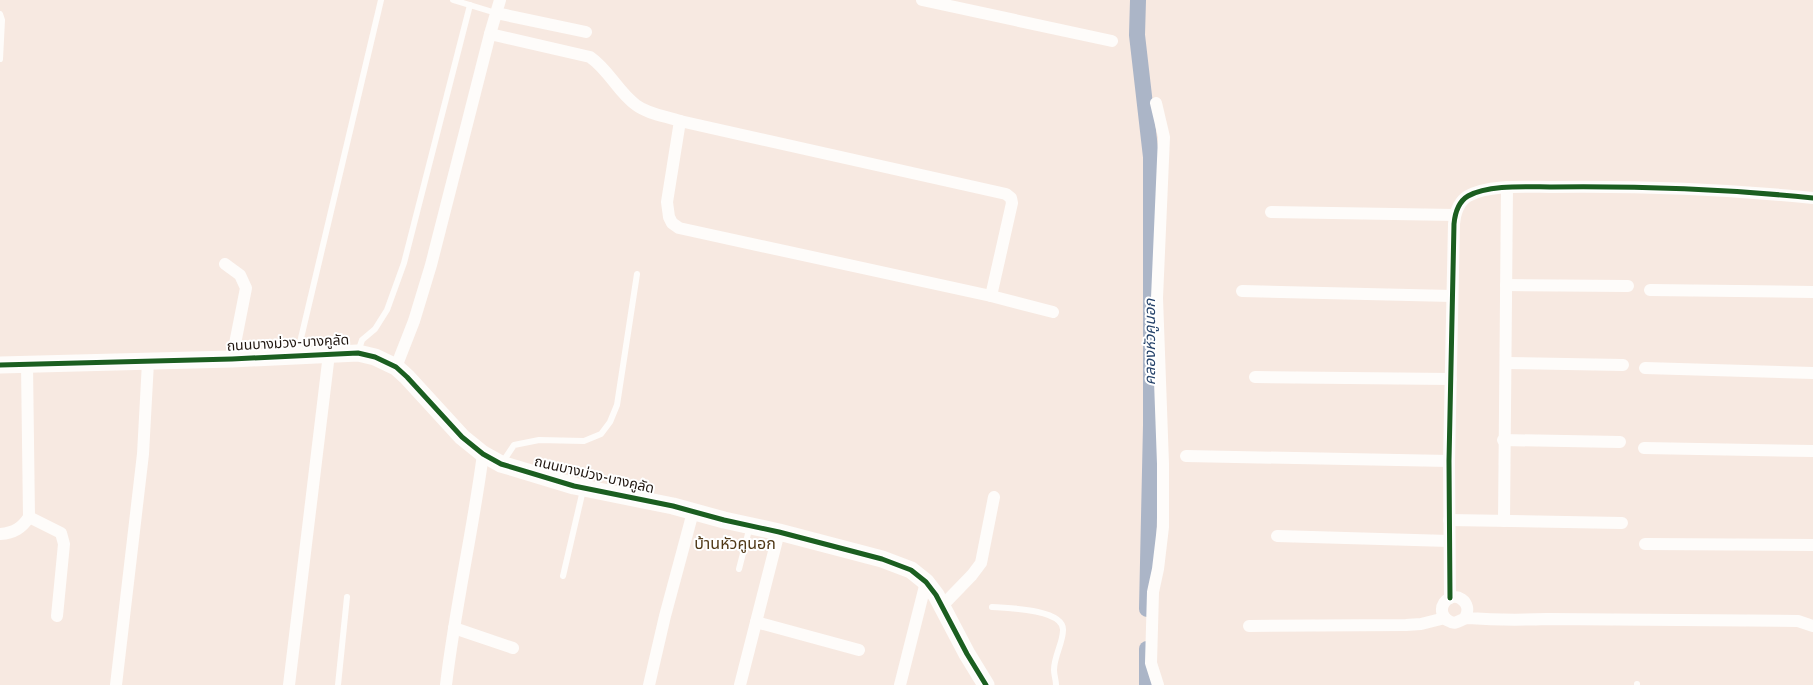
<svg xmlns="http://www.w3.org/2000/svg" width="1813" height="685" font-family="Overpass,'Noto Sans Thai',sans-serif">
  <style>
    .lines { fill: none; stroke-linecap: round; stroke-linejoin: round }
    .canal { stroke: #abb5c7; stroke-width: 16 }
    .lane { stroke: #fefcfa; stroke-width: 6 }
    .street { stroke: #fefcfa; stroke-width: 12 }
    .secondary { stroke: #fefcfa; stroke-width: 17 }
    .cycleway-casing { stroke: #fff; stroke-width: 8 }
    .cycleway { stroke: #1b5e20; stroke-width: 5 }
    .labels { text-anchor: middle; dominant-baseline: central; stroke-width: 4; stroke-linejoin: round; paint-order: stroke }
    .street-label { font-size: 14px; fill: #1e140e; stroke: #fff }
    .water-label { font-size: 15px; font-style: italic; fill: #234068; stroke: #fff }
    .quarter-label { font-size: 16px; fill: #513917; stroke: #fff }
  </style>
  <rect width="100%" height="100%" fill="#f7e9e1"/>
  <g class="lines">
    <g class="canal">
      <path d="M1138 0 1137 35 1151 157V425L1147 609"/>
      <path d="M1147 685V649"/>
    </g>
    <g class="lane">
      <path d="M453 0 496 13"/>
      <path d="M0 14 2 20 0 59"/>
      <path d="M358 352 362 340 375 329 387 310 404 263 470 5"/>
      <path d="M297 355 381 0"/>
      <path d="M502 463 514 445 539 440 584 441 601 434 610 422 617 405 637 274"/>
      <path d="M739 569 750 526"/>
      <path d="M563 576 583 490"/>
      <path d="M992 607C1007 608 1064 609 1063 630 1063 643 1054 656 1054 670 1054 675 1056 680 1056 685"/>
      <path d="M1637 684V685"/>
      <path d="M338 685 347 597"/>
    </g>
    <g class="street">
      <path d="M922 0 1112 41"/>
      <path d="M496 13 586 32"/>
      <path d="M490 34 590 57C609 70 618 92 636 105 648 114 665 116 680 121L1006 194 1011 198 1012 203 991 296"/>
      <path d="M1156 103 1164 137 1157 298 1163 464V527L1158 569 1153 592 1151 663 1158 685"/>
      <path d="M680 121 667 202 669 217 672 223 679 228 991 296 1053 312"/>
      <path d="M1271 212 1455 215"/>
      <path d="M225 264 240 275 246 288 232 359"/>
      <path d="M1506 285 1628 286"/>
      <path d="M1650 290 1813 292"/>
      <path d="M1242 291 1452 296"/>
      <path d="M1506 363 1623 365"/>
      <path d="M396 367 414 321 431 265 490 34 500 0"/>
      <path d="M1645 368 1813 373"/>
      <path d="M1255 377 1451 379"/>
      <path d="M1503 440 1620 442"/>
      <path d="M1644 448 1813 451"/>
      <path d="M1186 456 1449 461"/>
      <path d="M29 517 61 533 64 544 57 616"/>
      <path d="M1449 520 1622 523"/>
      <path d="M1504 521 1507 187"/>
      <path d="M0 534C14 533 22 528 29 517L27 365"/>
      <path d="M1277 536 1449 541"/>
      <path d="M1645 544 1813 545"/>
      <path d="M1450 598 1449 461 1454 224C1455 213 1458 202 1468 196 1489 184 1528 187 1552 187 1639 186 1726 189 1813 198"/>
      <path d="M942 606 972 575 981 563 994 497"/>
      <path d="M1465 618C1474 602 1454 589 1444 603 1440 609 1442 618 1449 621 1457 626 1461 618 1468 618 1495 620 1521 620 1547 619 1631 619 1715 620 1798 621L1813 626"/>
      <path d="M756 622 859 650"/>
      <path d="M1249 626 1406 625 1421 624 1445 618"/>
      <path d="M454 628 513 648"/>
      <path d="M116 685 143 454 148 362"/>
      <path d="M289 685 329 354"/>
      <path d="M446 685C455 607 473 531 483 454"/>
      <path d="M649 685 665 616 693 512"/>
      <path d="M740 685 779 532"/>
      <path d="M900 685 926 582"/>
    </g>
    <path class="secondary" d="M0 365 232 359 358 353 375 357 396 367 407 377 462 437 483 454 501 464 574 486 673 506 724 520 779 532 882 559 911 570 926 582 936 595 967 654 986 685"/>
    <g class="cycleway-casing">
      <g id="cycleway">
        <path d="M0 365 232 359 358 353 375 357 396 367 407 377 462 437 483 454 501 464 574 486 673 506 724 520 779 532 882 559 911 570 926 582 936 595 967 654 986 685"/>
        <path d="M1450 598 1449 461 1454 224C1455 213 1458 202 1468 196 1489 184 1528 187 1552 187 1639 186 1726 189 1813 198"/>
      </g>
    </g>
    <use href="#cycleway" class="cycleway"/>
  </g>
  <g class="labels">
    <g class="street-label">
      <text transform="translate(288 344) rotate(-3)">ถนนบางม่วง-บางคูลัด</text>
      <text transform="translate(594 476) rotate(13)">ถนนบางม่วง-บางคูลัด</text>
    </g>
    <g class="water-label">
      <text transform="translate(1151 342) rotate(-90)">คลองหัวคูนอก</text>
    </g>
    <g class="quarter-label">
      <text x="735" y="545">บ้านหัวคูนอก</text>
    </g>
  </g>
</svg>
